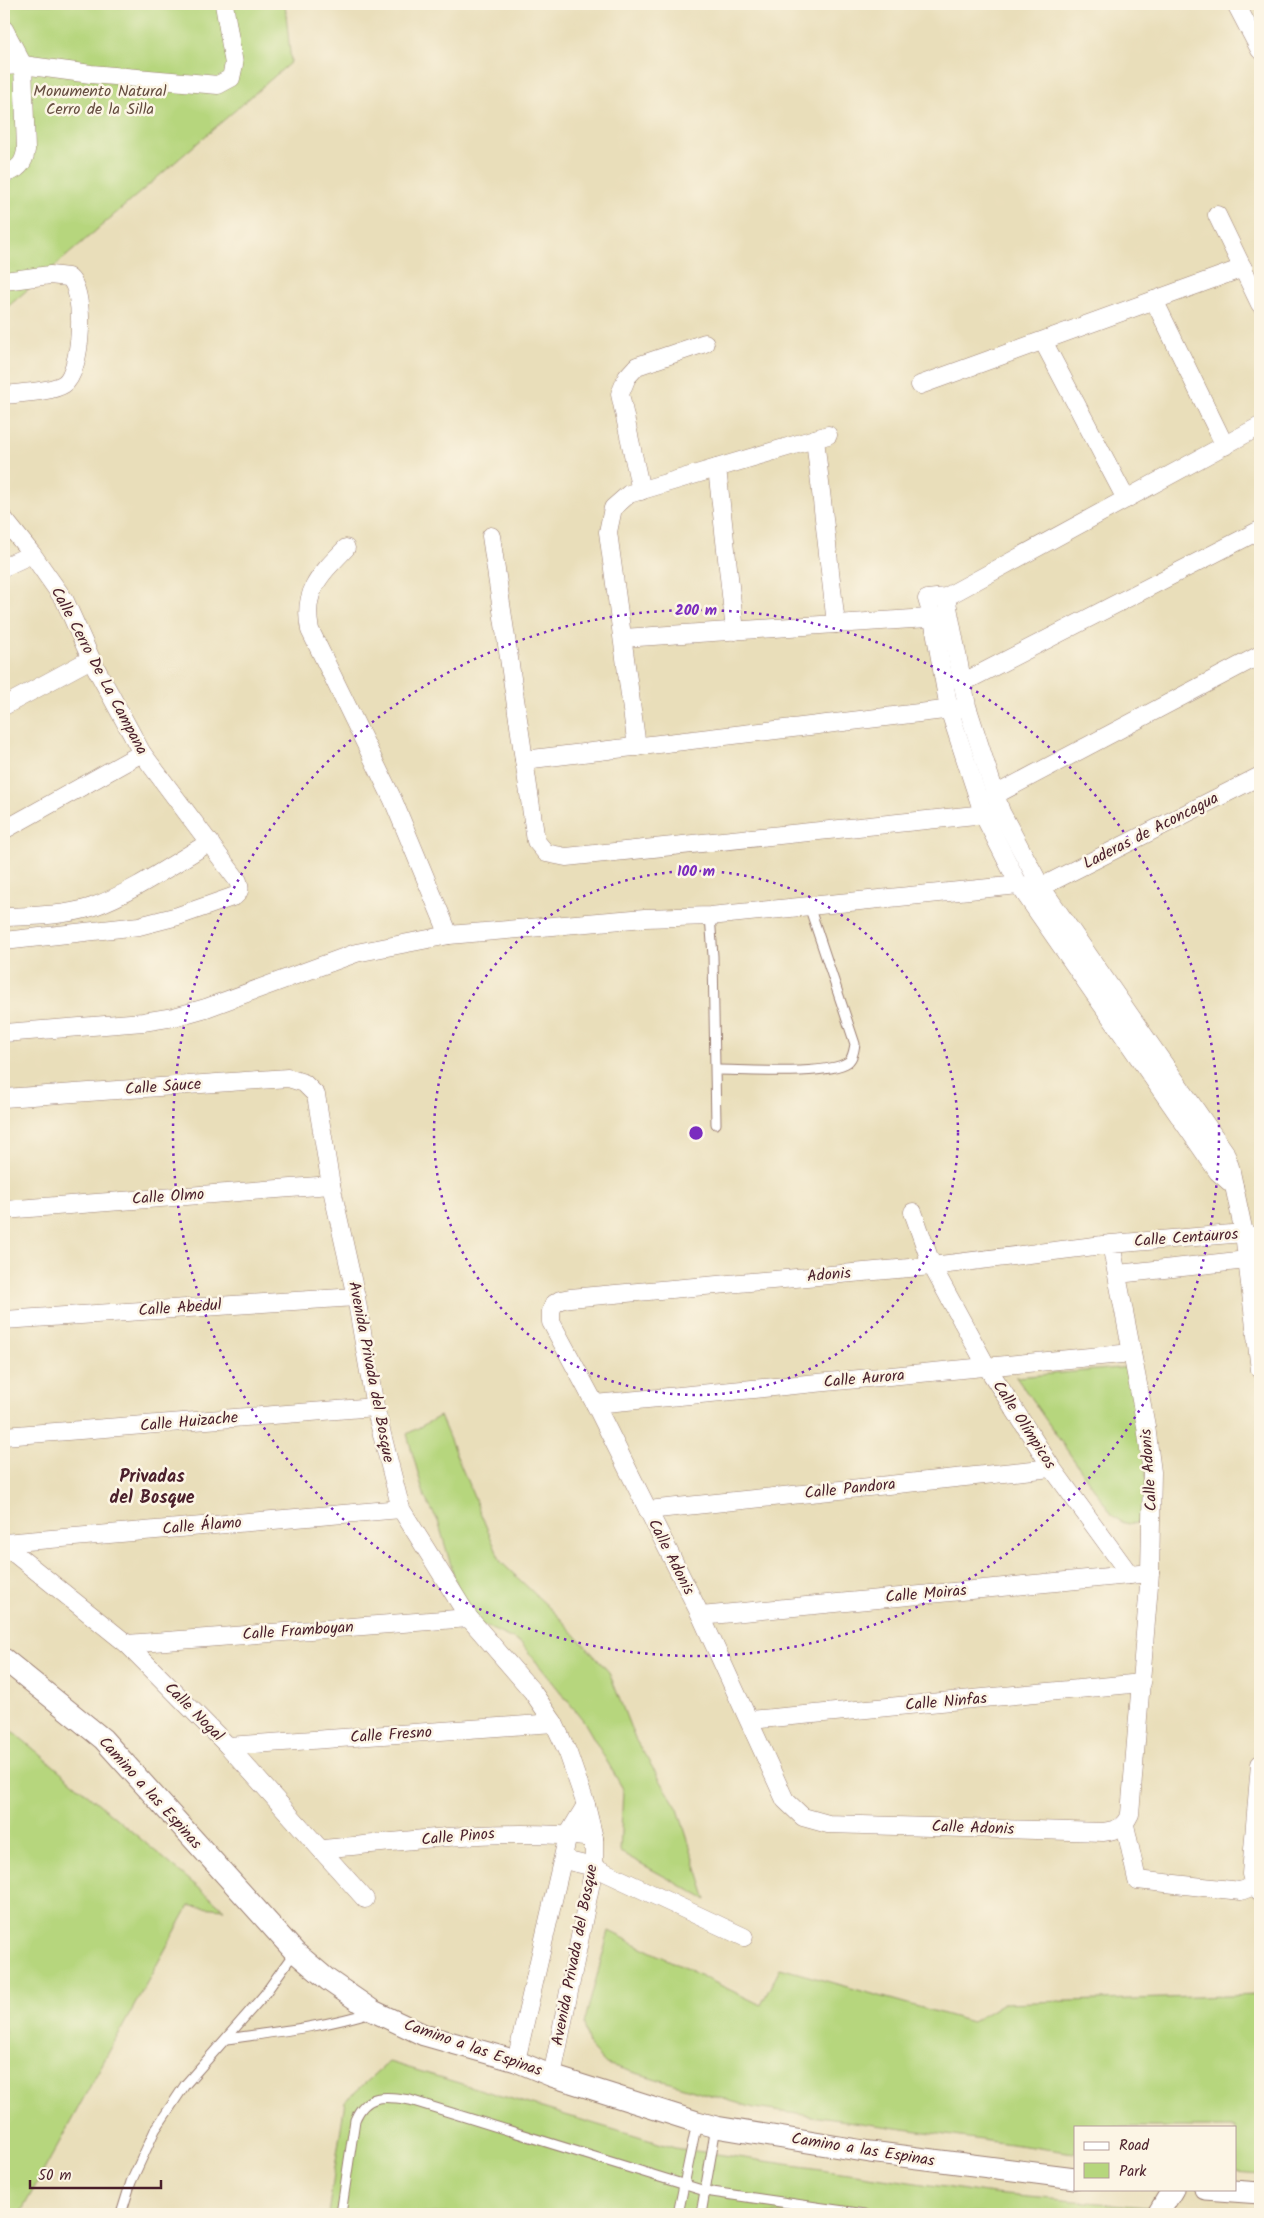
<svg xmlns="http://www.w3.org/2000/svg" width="1264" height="2218" font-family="Kalam,sans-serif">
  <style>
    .green { fill: #b6d67d; stroke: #807a54 }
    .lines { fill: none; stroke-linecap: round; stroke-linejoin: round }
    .service-casing { stroke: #9a7e72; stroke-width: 11 }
    .minor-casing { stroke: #9a7e72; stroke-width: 19 }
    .tertiary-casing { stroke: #9a7e72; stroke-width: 23 }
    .service { stroke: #fff; stroke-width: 9 }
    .minor { stroke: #fff; stroke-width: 18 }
    .tertiary { stroke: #fff; stroke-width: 21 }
    .ring { fill: none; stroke: #7b2cbf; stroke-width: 2.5; stroke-dasharray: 2.5 5 }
    .labels { text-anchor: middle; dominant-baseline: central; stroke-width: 5; stroke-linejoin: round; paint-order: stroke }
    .park-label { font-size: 16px; fill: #654d40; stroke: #fcf5e5 }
    .street-label { font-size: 16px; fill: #4a1f2b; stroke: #fcf5e5 }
    .neighbourhood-label { font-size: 18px; font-weight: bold; fill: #4a1f2b; stroke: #fcf5e5 }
    .centre { fill: #7b2cbf; stroke: #fcf5e5; stroke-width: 2.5 }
    .ring-label { font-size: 15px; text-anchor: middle; font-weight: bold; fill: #7b2cbf; stroke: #fcf5e5; stroke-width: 5; stroke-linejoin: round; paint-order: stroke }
  </style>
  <rect width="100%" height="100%" fill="#fcf5e5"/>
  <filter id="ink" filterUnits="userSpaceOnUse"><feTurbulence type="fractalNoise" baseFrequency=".02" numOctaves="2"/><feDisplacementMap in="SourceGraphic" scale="10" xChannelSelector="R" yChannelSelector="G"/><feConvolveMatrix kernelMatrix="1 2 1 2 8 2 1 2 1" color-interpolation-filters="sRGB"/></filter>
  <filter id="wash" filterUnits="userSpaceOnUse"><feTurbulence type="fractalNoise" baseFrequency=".0096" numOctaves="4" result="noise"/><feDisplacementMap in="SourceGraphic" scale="20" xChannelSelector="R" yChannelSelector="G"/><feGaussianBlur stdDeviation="1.12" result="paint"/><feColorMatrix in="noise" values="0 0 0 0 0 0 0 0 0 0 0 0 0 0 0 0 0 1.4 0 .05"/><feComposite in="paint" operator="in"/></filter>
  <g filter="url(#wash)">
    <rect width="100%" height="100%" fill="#e9deba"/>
    <g class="green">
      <path d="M4 4H285L291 62 4 310Z"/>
      <path d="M1131 1367 1146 1467 1145 1518C1134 1527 1124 1525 1113 1516L1016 1377Z"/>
      <path d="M440 1416 501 1562 557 1615 609 1672 635 1739 678 1809 707 1900 620 1852 623 1789 583 1720 521 1643 466 1617 438 1521 425 1498 407 1434Z"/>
      <path d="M4 1724 224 1909 189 1906 20 2214H4Z"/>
      <path d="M609 1931 761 2005 780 1968 972 2022 1003 2003 1260 1995V2174L1235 2172V2127H1075V2153L754 2108 606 2064 589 2046 584 2024Z"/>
      <path d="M389 2062 675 2148 993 2194 1230 2214H328L345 2101Z"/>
    </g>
  </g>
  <g filter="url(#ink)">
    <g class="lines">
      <g class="service-casing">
        <g id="service">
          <path d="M710 916 713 956 716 1124"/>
          <path d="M717 1070C744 1070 828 1076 848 1062 853 1058 854 1050 855 1044L809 906"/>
          <path d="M226 2039C275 2032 324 2027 371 2012"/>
          <path d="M121 2214 131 2182 155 2130 185 2085 264 1995 294 1953"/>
          <path d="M341 2214 355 2120C366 2093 385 2096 410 2100L705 2191 865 2214"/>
          <path d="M678 2214 697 2122"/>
          <path d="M701 2214 716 2127"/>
        </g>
      </g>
      <g class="minor-casing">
        <g id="minor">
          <path d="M1236 4 1260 50"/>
          <path d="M4 29 23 65 26 150C24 164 18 171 4 173"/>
          <path d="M4 66 23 65 91 74 218 85 231 78 234 64 224 4"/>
          <path d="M1217 215 1260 304"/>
          <path d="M4 281 50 275 68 277C87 289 82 372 64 384 52 392 19 393 4 395"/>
          <path d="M1154 300 1225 446"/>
          <path d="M1043 341 1126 499"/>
          <path d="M920 385 1243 268"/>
          <path d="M815 439 836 624"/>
          <path d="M717 468 735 631"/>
          <path d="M641 491 620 394 627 377 637 366 705 343"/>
          <path d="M4 519 32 554 65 601 91 659 142 753 238 881C240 887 241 891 235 896L178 916 139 926 4 941"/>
          <path d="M491 536 536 841 546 853 566 857 995 813"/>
          <path d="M346 548C320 575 302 591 310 630L393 800 449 935"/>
          <path d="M4 567 32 554"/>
          <path d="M946 597 967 706 1001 812 1041 887 1225 1152 1230 1167 1244 1233 1260 1370"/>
          <path d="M623 638 943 617"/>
          <path d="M962 683 1260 530"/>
          <path d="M4 706 91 659"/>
          <path d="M637 747 608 532 613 508 629 494 828 435"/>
          <path d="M524 760 961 708"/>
          <path d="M995 795 1260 655"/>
          <path d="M4 830 142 753"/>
          <path d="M4 917C33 916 64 916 92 907 132 893 173 864 210 842"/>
          <path d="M4 1033 143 1022 174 1017 206 1008 356 953 449 935 645 918 710 916 1019 885 1041 887 1260 776"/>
          <path d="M4 1098 288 1078 304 1083 316 1095 331 1185 356 1297 375 1407 401 1509 469 1618 532 1691 554 1723 568 1753 586 1805 594 1838V1867L552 2076"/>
          <path d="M1234 1186 1218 1172 1019 885 984 816 949 709 933 619 927 599 946 597 1260 426"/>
          <path d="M4 1210 331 1185"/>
          <path d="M913 1212 932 1266 987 1367 1052 1468 1130 1575"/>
          <path d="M1111 1244 1146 1426 1152 1472 1150 1573 1130 1814C1124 1827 1118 1830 1103 1832L828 1824 803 1817 785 1800 701 1616 595 1404 551 1322V1311L554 1304 560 1300 570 1298 932 1266 1111 1244 1244 1233 1260 1239"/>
          <path d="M1118 1274 1247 1260 1255 1254"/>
          <path d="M4 1320 356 1297"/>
          <path d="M595 1404 1132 1353"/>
          <path d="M4 1436 375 1407"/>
          <path d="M648 1510 1052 1468"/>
          <path d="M4 1543 401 1509"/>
          <path d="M4 1545 127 1644 228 1746 365 1899"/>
          <path d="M701 1616 1150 1573"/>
          <path d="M127 1644 469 1618"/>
          <path d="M750 1720 1142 1683"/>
          <path d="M228 1746 554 1723"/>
          <path d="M1260 1764 1251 1874 1254 1886 1260 1892"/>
          <path d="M1125 1825 1137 1880 1241 1891 1254 1886"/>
          <path d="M321 1849C412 1841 503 1827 594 1838"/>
          <path d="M564 1860 594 1867 744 1937"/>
          <path d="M516 2061 568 1835 586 1805"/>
        </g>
      </g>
      <g class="tertiary-casing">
        <g id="tertiary">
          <path d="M4 1659 103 1739 295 1952 328 1980 373 2011 424 2035 516 2061 552 2076 697 2122 716 2127 870 2152 1075 2178"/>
          <path d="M1205 2189 1260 2193"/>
          <path d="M1158 2214 1173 2189"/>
        </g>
      </g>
      <use href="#service" class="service"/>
      <use href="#minor" class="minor"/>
      <use href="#tertiary" class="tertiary"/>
    </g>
  </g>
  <g class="ring">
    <circle cx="696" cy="1133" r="262"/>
    <circle cx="696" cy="1133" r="523"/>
  </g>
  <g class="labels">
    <g class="park-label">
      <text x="100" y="91">Monumento Natural<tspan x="100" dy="18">Cerro de la Silla</tspan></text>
    </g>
    <g class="street-label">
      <text transform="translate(99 671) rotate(62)">Calle Cerro De La Campana</text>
      <text transform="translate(1151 831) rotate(-27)">Laderas de Aconcagua</text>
      <text transform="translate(163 1087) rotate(-4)">Calle Sauce</text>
      <text transform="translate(168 1197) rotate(-4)">Calle Olmo</text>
      <text transform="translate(1186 1238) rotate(-4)">Calle Centauros</text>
      <text transform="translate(829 1275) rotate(-5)">Adonis</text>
      <text transform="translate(180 1308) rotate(-4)">Calle Abedul</text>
      <text transform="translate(371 1372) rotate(79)">Avenida Privada del Bosque</text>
      <text transform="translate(864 1379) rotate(-5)">Calle Aurora</text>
      <text transform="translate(189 1422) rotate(-5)">Calle Huizache</text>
      <text transform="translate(1024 1425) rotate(57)">Calle Olímpicos</text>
      <text transform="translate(1149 1470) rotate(-94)">Calle Adonis</text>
      <text transform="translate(850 1489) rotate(-6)">Calle Pandora</text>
      <text transform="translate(202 1526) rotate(-5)">Calle Álamo</text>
      <text transform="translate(671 1557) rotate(63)">Calle Adonis</text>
      <text transform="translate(926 1594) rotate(-5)">Calle Moiras</text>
      <text transform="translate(298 1631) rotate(-4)">Calle Framboyan</text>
      <text transform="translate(946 1702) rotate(-5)">Calle Ninfas</text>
      <text transform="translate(194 1712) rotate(45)">Calle Nogal</text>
      <text transform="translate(391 1735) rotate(-4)">Calle Fresno</text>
      <text transform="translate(150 1793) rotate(48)">Camino a las Espinas</text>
      <text transform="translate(973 1828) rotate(2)">Calle Adonis</text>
      <text transform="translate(458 1837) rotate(-5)">Calle Pinos</text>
      <text transform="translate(575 1955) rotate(-79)">Avenida Privada del Bosque</text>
      <text transform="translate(473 2048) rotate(19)">Camino a las Espinas</text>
      <text transform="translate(863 2150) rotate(9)">Camino a las Espinas</text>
    </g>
    <g class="neighbourhood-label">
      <text x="152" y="1477">Privadas<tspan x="152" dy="21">del Bosque</tspan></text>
    </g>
  </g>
  <circle cx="696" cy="1133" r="8" class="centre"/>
  <g class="ring-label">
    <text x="696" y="615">200 m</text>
    <text x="696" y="876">100 m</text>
  </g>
  <rect width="1264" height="2218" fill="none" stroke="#fcf5e5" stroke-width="20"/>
  <rect x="1074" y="2126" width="162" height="65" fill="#fcf5e5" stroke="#b59f9b"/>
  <rect x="1084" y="2142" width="25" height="8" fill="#ffffff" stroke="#b59f9b"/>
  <text x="1119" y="2150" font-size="15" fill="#4a1f2b">Road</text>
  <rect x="1084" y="2163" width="25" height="15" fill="#b6d67d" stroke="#b59f9b"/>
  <text x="1119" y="2176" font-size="15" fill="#4a1f2b">Park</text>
  <path d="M30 2180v8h131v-8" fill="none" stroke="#4a1f2b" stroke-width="2.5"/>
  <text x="38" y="2180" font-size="15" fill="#4a1f2b" stroke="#fcf5e5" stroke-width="4" paint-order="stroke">50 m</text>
</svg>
